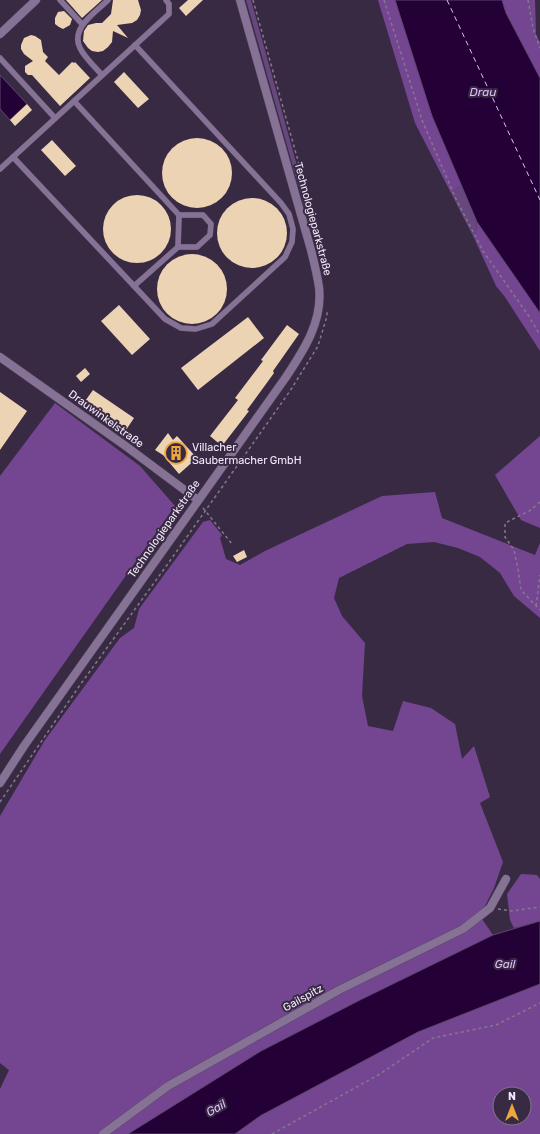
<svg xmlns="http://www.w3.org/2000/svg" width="540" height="1134" font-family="Rubik,sans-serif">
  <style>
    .green { fill: #68477e }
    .forest { fill: #744692; fill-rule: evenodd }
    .water { fill: #230035; stroke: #614670 }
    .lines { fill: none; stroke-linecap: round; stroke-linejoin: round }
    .ferry { stroke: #e0bcfb; stroke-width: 1; stroke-dasharray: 5 4; stroke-linecap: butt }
    .building { fill: #ecd3b4 }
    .service-casing { stroke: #574861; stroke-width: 6 }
    .minor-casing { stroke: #574861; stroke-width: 9 }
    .tertiary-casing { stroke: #574861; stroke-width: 9 }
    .path { stroke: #85788e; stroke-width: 1.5; stroke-dasharray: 3 3; stroke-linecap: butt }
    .service { stroke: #867295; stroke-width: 5.5 }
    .minor { stroke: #867295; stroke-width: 8 }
    .tertiary { stroke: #867295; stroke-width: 8 }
    .labels { text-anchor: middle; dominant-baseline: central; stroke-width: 4; stroke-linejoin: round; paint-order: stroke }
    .street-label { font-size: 11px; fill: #f2e8f9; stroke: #392a44 }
    .poi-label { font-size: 11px; fill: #f2e8f9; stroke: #392a44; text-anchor: start }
    .water-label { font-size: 12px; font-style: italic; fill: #e0bcfb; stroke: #392a44 }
  </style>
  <rect width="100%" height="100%" fill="#392a44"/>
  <g class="green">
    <path d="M246 0H251L312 220 315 237 312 234Z"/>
    <path d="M462 185 477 222 475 240 451 193Z"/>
  </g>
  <g class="forest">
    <path d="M378 0H395L432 116 462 185 451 193 415 123Z"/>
    <path d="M502 0H535L536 35 540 42V78L506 13Z"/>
    <path d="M477 222 540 313V351L505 297 496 286 475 240Z"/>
    <path d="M55 403 140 466 175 506 0 754V476Z"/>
    <path d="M540 436V528L521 520 495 475Z"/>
    <path d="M435 492 442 518 535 555 540 543V618L514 596 500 573 480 557 458 548 434 542 407 544 339 578 334 598 342 616 365 643 362 696 368 726 393 731 403 701 431 708 455 724 462 759 474 746 490 797 480 803 503 862 494 888 480 916 493 935 362 999 261 1051 128 1134H0V1089L9 1070 0 1063V816L45 740 120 638 134 628 139 609 203 522 210 520 222 535 220 538 226 559 240 565 265 551 382 496Z"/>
    <path d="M521 874 537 875 540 879V921L514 928 510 920 507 894Z"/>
    <path d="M540 984V1134H235L260 1116 418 1032ZM500 1094H524V1118H500Z"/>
  </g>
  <g class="water">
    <path d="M395 0H502L506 13 540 78V313L477 222 432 116Z"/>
    <path d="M0 75 27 104 10 120 0 109Z"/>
    <path d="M540 921V984L418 1032 260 1116 235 1134H128L261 1051 362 999 493 935Z"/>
  </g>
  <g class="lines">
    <path class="ferry" d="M447 0 540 200"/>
  </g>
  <g class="building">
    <path d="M66 0H102L82 18Z"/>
    <path d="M113 0H138L141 10 140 15 137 20 132 23 117 25 128 38 113 31 112 42 108 47 103 51 98 52 92 51 88 48 83 41 84 31 88 25 96 23H102L111 14Z"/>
    <path d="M188 0H203L186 16 179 8Z"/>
    <path d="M64 11 72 19 70 25 63 29 59 27 55 24V18L58 12Z"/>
    <path d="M31 35 35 36 41 40 43 52 48 57 45 61 59 75 72 62 74 63 75 62 90 78 60 106 32 75H28L25 72V66L33 61 24 54 21 49V45L24 38Z"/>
    <path d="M124 72 149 99 138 108 114 82Z"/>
    <path d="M27 104 32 110 15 126 10 120Z"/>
    <circle cx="197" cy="173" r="35"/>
    <path d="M52 140 76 166 65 176 41 150Z"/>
    <circle cx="137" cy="229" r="34"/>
    <circle cx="252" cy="233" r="35"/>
    <circle cx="192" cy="289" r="35"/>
    <path d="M119 305 150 339 132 355 101 321Z"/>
    <path d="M248 317 264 338 198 390 181 368Z"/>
    <path d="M287 325 299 334 273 371 274 373 247 410 249 411 222 446 210 436 238 400 235 398 263 361 261 360Z"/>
    <path d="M85 368 90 374 81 382 76 376Z"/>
    <path d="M93 390 134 418 124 433 83 404Z"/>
    <path d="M0 392 27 411 0 450Z"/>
    <path d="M168 433 173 440 177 436 197 458 179 474 163 455 155 450Z"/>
    <path d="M244 550 247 557 237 562 233 556Z"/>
  </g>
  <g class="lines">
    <g class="service-casing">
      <g id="service">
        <path d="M60 0 82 24"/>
        <path d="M0 58 55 118"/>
        <path d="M102 75C95 67 85 58 80 48 70 28 96 12 108 0"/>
        <path d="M74 101 179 215H203L211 224 210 235 197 247H178L134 286"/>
        <path d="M13 157 165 319 181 328 196 329 212 324 285 257 292 242 293 229 289 214 281 203 135 45"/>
        <path d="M0 169 169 14V4L166 0"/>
        <path d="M178 247 179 215"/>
      </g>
    </g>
    <g class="minor-casing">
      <g id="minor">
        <path d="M0 34 36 0"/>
        <path d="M0 357 127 447 198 500"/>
        <path d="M103 1134 168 1086 339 990 463 929 490 908 506 879"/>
      </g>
    </g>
    <g class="tertiary-casing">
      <path id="tertiary" d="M0 783 24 746 286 377C304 350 323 321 319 287 317 274 314 262 311 250L240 0"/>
    </g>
    <g class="path">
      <path d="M253 0 327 264V277"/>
      <path d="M384 0 422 120 455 197 483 251 528 315 540 335"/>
      <path d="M528 0 533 28 540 48"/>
      <path d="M540 502 531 510 505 523V537L514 550 518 569 521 590 540 610"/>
      <path d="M203 508 232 544"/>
      <path d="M536 606 540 575"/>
      <path d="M0 802 80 685 167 565 290 391 318 346 327 316V311"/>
      <path d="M498 909 512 911 540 907"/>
      <path d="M272 1134 380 1074 433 1038 496 1025 540 1003"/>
    </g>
    <use href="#service" class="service"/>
    <use href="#minor" class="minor"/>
    <use href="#tertiary" class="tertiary"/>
  </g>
  <defs>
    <g id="building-ring" transform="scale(1.15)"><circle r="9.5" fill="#392a44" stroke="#efa73d" stroke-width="1.5"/><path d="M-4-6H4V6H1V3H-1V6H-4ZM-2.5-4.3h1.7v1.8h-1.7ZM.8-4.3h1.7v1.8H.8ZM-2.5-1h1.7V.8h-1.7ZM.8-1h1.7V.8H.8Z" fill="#efa73d"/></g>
  </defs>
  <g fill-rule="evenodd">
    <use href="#building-ring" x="176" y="453"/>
  </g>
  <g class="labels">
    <g class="street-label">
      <text transform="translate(313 219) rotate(75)">Technologieparkstraße</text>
      <text transform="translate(106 419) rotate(36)">Drauwinkelstraße</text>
      <text transform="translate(164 529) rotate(-55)">Technologieparkstraße</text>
      <text transform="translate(303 998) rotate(-29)">Gailspitz</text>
    </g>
    <g class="poi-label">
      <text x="192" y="447">Villacher<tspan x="192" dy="13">Saubermacher GmbH</tspan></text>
    </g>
    <g class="water-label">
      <text x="483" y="92">Drau</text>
      <text x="505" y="964">Gail</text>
      <text transform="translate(216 1108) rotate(-30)">Gail</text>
    </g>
  </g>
  <g transform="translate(512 1106)"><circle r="19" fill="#392a44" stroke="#83768c"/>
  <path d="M0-3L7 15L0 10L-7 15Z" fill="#efa73d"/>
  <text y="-6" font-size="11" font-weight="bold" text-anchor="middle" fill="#f2e8f9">N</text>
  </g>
</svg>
